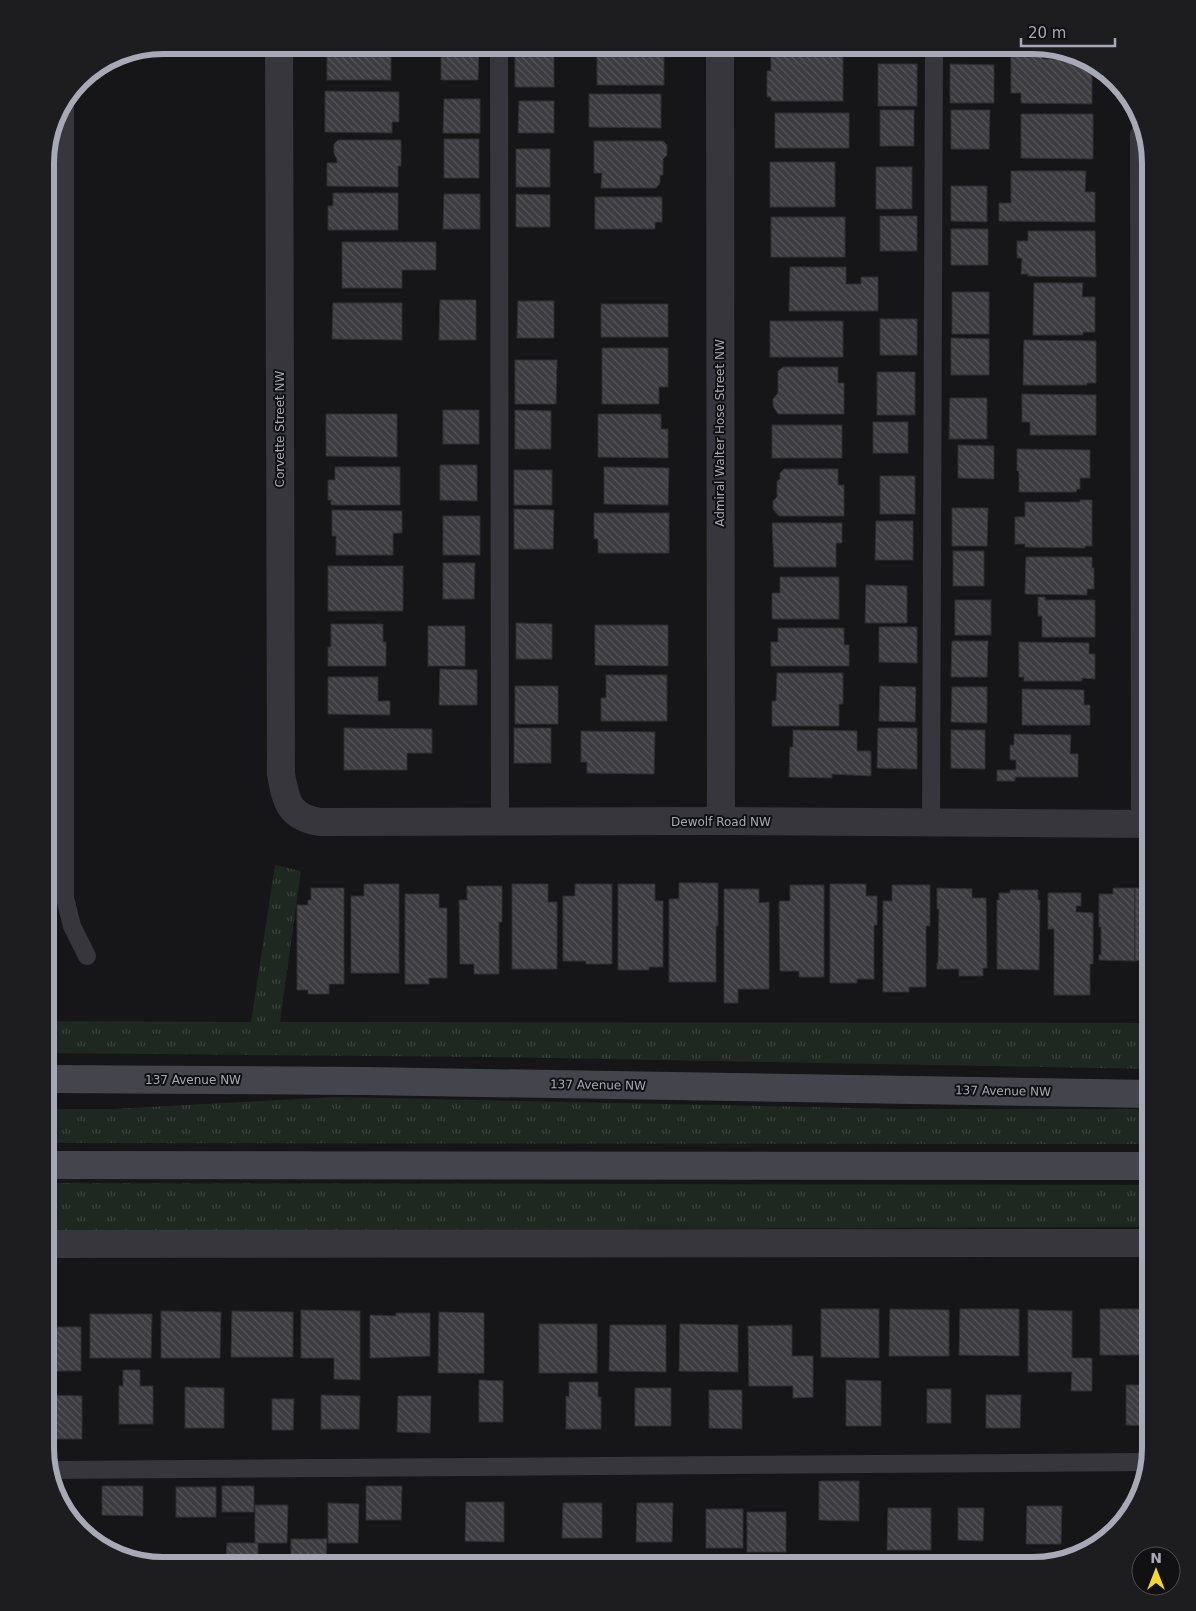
<svg xmlns="http://www.w3.org/2000/svg" width="1196" height="1611" font-family="'DejaVu Sans',sans-serif">
  <style>
    .grass { fill: url(#grass-tufts) }
    .building { fill: url(#building-back-hatch); stroke: #302f33 }
    .lines { fill: none; stroke-linecap: round; stroke-linejoin: round }
    .lane { stroke: #36363c; stroke-width: 18 }
    .street { stroke: #36363c; stroke-width: 28 }
    .secondary { stroke: #44454c; stroke-width: 28 }
    .labels { text-anchor: middle; dominant-baseline: central; stroke-width: 4; stroke-linejoin: round; paint-order: stroke }
    .street-label { font-size: 12px; fill: #a7a9b7; stroke: #111012 }
    .rim { fill: none; stroke: #a7a9b7; stroke-width: 6 }
  </style>
  <defs>
    <pattern id="grass-tufts" width="24" height="20" patternUnits="userSpaceOnUse" patternTransform="scale(1.25)"><rect width="24" height="20" fill="#1f2721"/><path d="M3 7l-1-3M5 7V3M7 7l1-3M15 17l-1-3M17 17v-4M19 17l1-3" fill="none" stroke="#3d443f"/></pattern>
    <pattern id="building-back-hatch" width="6" height="6" patternUnits="userSpaceOnUse" patternTransform="scale(1.25)"><rect width="6" height="6" fill="#3d3d41"/><path d="M-1 5l2 2M0 0l6 6M5-1l2 2" fill="none" stroke="#56565a"/></pattern>
  </defs>
  <rect width="100%" height="100%" fill="#161517"/>
  <g class="grass">
    <path d="M275 865 301 871 280 1022 1151 1023V1069L489 1057 45 1053V1021L251 1022Z"/>
    <path d="M336 1097 901 1109H1151V1144L45 1143V1109H111Z"/>
    <path d="M45 1183 1151 1185V1227L45 1231Z"/>
  </g>
  <g class="building">
    <rect x="327" y="45" width="64" height="35"/>
    <path d="M441 45H479L478 80H441Z"/>
    <path d="M601 45H668V55H664V85H597V56H601Z"/>
    <path d="M515 47 554 48V87H515Z"/>
    <path d="M1011 54H1042V59H1085L1092 61V104L1021 103V93H1011Z"/>
    <path d="M771 55H843V101H771V97H767V71H771Z"/>
    <rect x="878" y="64" width="39" height="42"/>
    <path d="M950 64 994 65V103H950Z"/>
    <path d="M325 91 399 92V122H392V133L325 132Z"/>
    <path d="M589 94H661V128L589 127Z"/>
    <path d="M444 99H480V133H443Z"/>
    <path d="M519 101H554V133H518Z"/>
    <rect x="880" y="110" width="34" height="36"/>
    <path d="M951 110H990L989 149H951Z"/>
    <rect x="775" y="113" width="74" height="35"/>
    <path d="M1021 114H1093V159L1021 158Z"/>
    <rect x="444" y="139" width="35" height="39"/>
    <path d="M338 140H401V166H398V187L327 186V163H337V159L334 154V144Z"/>
    <path d="M594 141H663L667 145V155L663 159V175H660V183L656 188H601L602 173H594Z"/>
    <rect x="516" y="149" width="34" height="38"/>
    <rect x="770" y="162" width="65" height="45"/>
    <rect x="876" y="167" width="36" height="42"/>
    <path d="M1011 171H1086L1085 192H1095V222L999 221V203H1011Z"/>
    <path d="M951 186H987V222L951 221Z"/>
    <path d="M333 193H398V230H328V206H333Z"/>
    <path d="M444 194H480V229H443Z"/>
    <path d="M516 194 550 195V227H516Z"/>
    <path d="M595 197H662V222H655V229H595Z"/>
    <rect x="880" y="216" width="37" height="35"/>
    <rect x="771" y="217" width="74" height="40"/>
    <rect x="951" y="229" width="37" height="36"/>
    <path d="M1028 231H1095L1096 277 1028 276V274H1021L1022 258H1017V241H1028Z"/>
    <path d="M342 242H436V270H402V288H342Z"/>
    <path d="M790 267H846V284H861V277H878V311H789Z"/>
    <path d="M1034 283H1083L1082 297H1095V332H1083V335H1033Z"/>
    <rect x="952" y="292" width="37" height="42"/>
    <path d="M440 300H476V340H439Z"/>
    <path d="M518 301H554V338H517Z"/>
    <path d="M333 303H402V340L332 339Z"/>
    <rect x="601" y="304" width="67" height="33"/>
    <rect x="880" y="319" width="37" height="36"/>
    <rect x="770" y="321" width="73" height="36"/>
    <path d="M951 338 989 339V375H951Z"/>
    <path d="M1024 340 1096 341V383H1087V385H1023Z"/>
    <path d="M602 348H668V387H659V404H602Z"/>
    <path d="M515 360H557L556 404H515Z"/>
    <path d="M783 367H838V383H844V414H778L773 406V399L778 393V371Z"/>
    <rect x="877" y="372" width="38" height="43"/>
    <path d="M1022 394 1096 395V435H1030V422H1022Z"/>
    <path d="M950 398H987V439H949Z"/>
    <rect x="443" y="410" width="36" height="34"/>
    <path d="M515 410 551 411V449H515Z"/>
    <path d="M326 414H397V457L326 456Z"/>
    <path d="M598 414H661V429H668V458L598 457Z"/>
    <rect x="873" y="422" width="35" height="31"/>
    <rect x="772" y="425" width="70" height="33"/>
    <path d="M958 445 994 446V479L958 478Z"/>
    <path d="M1017 449 1090 450V478H1080V489H1077L1076 492H1019V471H1017Z"/>
    <path d="M440 465H477V501L440 500Z"/>
    <path d="M335 467H400V505H331V500H328V480H335Z"/>
    <path d="M604 467 669 468 668 505 604 504Z"/>
    <path d="M784 469H838V485H844V516H779L773 509V501L777 497V481L780 479V473Z"/>
    <rect x="514" y="470" width="38" height="35"/>
    <rect x="880" y="476" width="35" height="38"/>
    <path d="M1080 500H1092V546H1085V548L1025 547V544H1015V517H1025V502H1080Z"/>
    <path d="M952 508H988L987 546H952Z"/>
    <path d="M514 509 554 510 553 549H514Z"/>
    <path d="M332 510 402 511V533H393V555H336V536H332Z"/>
    <path d="M594 513H669V553H598V539H594Z"/>
    <rect x="443" y="516" width="37" height="39"/>
    <path d="M876 521H913V560H875Z"/>
    <path d="M772 523H842V543H836V567H774Z"/>
    <rect x="953" y="551" width="31" height="35"/>
    <path d="M1026 557H1092V568H1094V589H1087V595L1025 594Z"/>
    <path d="M443 563H475L474 599H443Z"/>
    <rect x="328" y="566" width="75" height="45"/>
    <path d="M780 577H839V619H772V593H780Z"/>
    <path d="M866 585 907 586V623H865Z"/>
    <path d="M1038 597H1045V600H1095V637H1042V616H1038Z"/>
    <rect x="955" y="600" width="36" height="35"/>
    <path d="M516 623 552 624V659H516Z"/>
    <path d="M331 624H383V642H386V666H328V647H331Z"/>
    <path d="M595 625H668V666L595 665Z"/>
    <rect x="428" y="626" width="37" height="40"/>
    <path d="M879 627H917V663L879 662Z"/>
    <path d="M778 628H844V645H849V666H771V642H778Z"/>
    <path d="M952 641H988L987 677H951Z"/>
    <path d="M1019 642 1089 643V654H1095V679L1082 678V681H1024V677H1019Z"/>
    <path d="M440 669 477 670V705H439Z"/>
    <path d="M777 673H843V704H839V726H772V701H776Z"/>
    <path d="M606 675H667V721H601V698H606Z"/>
    <path d="M328 677H378V701H390V715L328 714Z"/>
    <rect x="515" y="686" width="43" height="38"/>
    <path d="M880 686 916 687 915 722 879 721Z"/>
    <path d="M952 687H987V723L951 722Z"/>
    <path d="M1022 689 1084 690V705H1090V725H1022Z"/>
    <path d="M344 728 432 729V753H407V770H344Z"/>
    <rect x="514" y="728" width="37" height="35"/>
    <path d="M878 728H917V769L877 768Z"/>
    <path d="M793 730 857 731V751H871V776L832 774V778L789 777 790 747H793Z"/>
    <path d="M951 730H985V769L951 768Z"/>
    <path d="M581 731 655 732 654 774 587 773V762H581Z"/>
    <path d="M1014 734 1071 735 1070 754H1078V777H1015V781H997V770H1016V760H1010V745H1014Z"/>
    <path d="M679 883H718V926H716V982H669V899H679Z"/>
    <path d="M364 884H399V973H351V896H364Z"/>
    <path d="M512 884H548V902H557V969H512Z"/>
    <path d="M575 884H612V964H586V961H563V896H575Z"/>
    <path d="M618 884H655V901H663V967H649V970H618Z"/>
    <path d="M830 884H866V896H877V925H874V979H857V983H830Z"/>
    <path d="M790 885H824V977H799V971H780L779 901H790Z"/>
    <path d="M892 885H930V926H926V987H909V992H883V901H892Z"/>
    <path d="M467 886H502V922H499V974H474V964H460L459 900H467Z"/>
    <path d="M311 888H344V984H329V994H308V990H297V905H308V900H311Z"/>
    <path d="M937 888 972 889V898H986L987 968H983V976H959V969H937V963H938L939 909H937Z"/>
    <path d="M1113 888H1135V961L1099 960V955H1101V927H1099V894H1113Z"/>
    <path d="M1135 888H1151V959L1135 961Z"/>
    <path d="M724 889H759V903L769 902V989H738V1003H724Z"/>
    <path d="M1010 890H1038V900H1040L1039 970 997 969V900H999V893H1010Z"/>
    <path d="M1048 893H1081V906H1076V912L1093 913V964H1090V995H1054V929H1048Z"/>
    <path d="M405 894H439V908H447V978H429V984H405Z"/>
    <path d="M821 1309H879V1358L821 1357Z"/>
    <path d="M890 1309 949 1310V1356H889Z"/>
    <path d="M960 1309H1019V1356L959 1355Z"/>
    <rect x="1100" y="1309" width="51" height="46"/>
    <path d="M301 1310 360 1311V1380L334 1379V1358H301Z"/>
    <path d="M1028 1310 1072 1311V1358H1092V1391H1071L1072 1372H1028Z"/>
    <path d="M161 1311 221 1312 220 1358H161Z"/>
    <path d="M232 1311 293 1312V1357H231Z"/>
    <path d="M439 1312 484 1313V1373H438Z"/>
    <path d="M396 1313H430V1356L370 1358V1315L396 1316Z"/>
    <path d="M90 1314H152L151 1358H90Z"/>
    <rect x="539" y="1324" width="58" height="49"/>
    <path d="M680 1324 738 1325V1372L679 1371Z"/>
    <path d="M610 1325H666V1372L609 1371Z"/>
    <path d="M792 1325V1356H813V1397L793 1398V1386H749L748 1326Z"/>
    <rect x="45" y="1327" width="36" height="44"/>
    <path d="M123 1370H140V1386H153V1424H119V1386H123Z"/>
    <path d="M479 1380 503 1381V1422H479Z"/>
    <path d="M846 1380 881 1381V1426H846Z"/>
    <path d="M569 1382H598V1397H601V1429H566V1396L569 1397Z"/>
    <path d="M1126 1385H1151V1426L1126 1425Z"/>
    <path d="M185 1387 224 1388V1428H185Z"/>
    <rect x="635" y="1388" width="36" height="38"/>
    <rect x="927" y="1389" width="24" height="34"/>
    <path d="M709 1390H742V1429L709 1428Z"/>
    <path d="M45 1395 82 1396V1439H45Z"/>
    <path d="M321 1395 360 1396 359 1429H321Z"/>
    <path d="M986 1395H1021L1020 1428H986Z"/>
    <path d="M398 1396H431L430 1433 397 1432Z"/>
    <path d="M272 1399H294L293 1430H272Z"/>
    <path d="M819 1481H859V1521L819 1520Z"/>
    <path d="M102 1486H143V1516L102 1515Z"/>
    <rect x="222" y="1486" width="32" height="26"/>
    <path d="M366 1486H402L401 1520H366Z"/>
    <rect x="176" y="1487" width="40" height="30"/>
    <path d="M466 1502H504V1542L465 1541Z"/>
    <path d="M328 1503 359 1504 358 1543H328Z"/>
    <path d="M563 1503H602V1538H562Z"/>
    <path d="M637 1503H673L672 1542H636Z"/>
    <path d="M1122 1503H1136L1135 1507 1122 1521Z"/>
    <path d="M255 1505H288L287 1543H255Z"/>
    <path d="M1027 1506H1062L1061 1544H1026Z"/>
    <path d="M888 1508H931V1550H887Z"/>
    <path d="M958 1508H984L983 1541 958 1540Z"/>
    <rect x="706" y="1509" width="37" height="39"/>
    <rect x="747" y="1512" width="39" height="40"/>
    <path d="M291 1539H327L326 1558 356 1559V1566H297V1561H291Z"/>
    <path d="M227 1543H258V1559H288V1566H224V1559H226Z"/>
    <path d="M964 1557 1023 1558 1022 1566H963Z"/>
    <path d="M1033 1558 1061 1559 1033 1566Z"/>
    <path d="M894 1559H951L950 1566H894Z"/>
    <path d="M150 1560H215V1566H155L150 1564Z"/>
    <path d="M365 1564 427 1565V1566H365Z"/>
    <rect x="439" y="1565" width="62" height="1"/>
  </g>
  <g class="lines">
    <g class="lane">
      <path d="M499 45 500 822"/>
      <path d="M65 101V898L72 926 87 956"/>
      <path d="M45 603H65"/>
      <path d="M931 823 934 45"/>
      <path d="M51 1470 1147 1462"/>
    </g>
    <g class="street">
      <path d="M279 45 281 774C286 802 289 817 320 822L721 821 1151 824"/>
      <path d="M720 45 721 821"/>
      <path d="M1144 136 1145 824"/>
      <path d="M45 1244 1151 1243"/>
    </g>
    <g class="secondary">
      <path d="M45 1079 365 1081 1151 1094"/>
      <path d="M45 1165 1151 1166"/>
    </g>
  </g>
  <g class="labels">
    <g class="street-label">
      <text transform="translate(280 429) rotate(-90)">Corvette Street NW</text>
      <text transform="translate(720 433) rotate(-90)">Admiral Walter Hose Street NW</text>
      <text x="721" y="822">Dewolf Road NW</text>
      <text x="193" y="1080">137 Avenue NW</text>
      <text transform="translate(598 1085) rotate(1)">137 Avenue NW</text>
      <text transform="translate(1003 1091) rotate(1)">137 Avenue NW</text>
    </g>
  </g>
  <path d="M0 0H1196V1611H0ZM163 54H1033A109 109 0 0 1 1142 163V1448A109 109 0 0 1 1033 1557H163A109 109 0 0 1 54 1448V163A109 109 0 0 1 163 54Z" fill="#1d1c1f" fill-rule="evenodd"/>
  <path class="rim" d="M163 54H1033A109 109 0 0 1 1142 163V1448A109 109 0 0 1 1033 1557H163A109 109 0 0 1 54 1448V163A109 109 0 0 1 163 54Z"/>
  <g transform="translate(1156 1571)"><circle r="24" fill="#111012" stroke="#4d4d54"/>
  <path d="M0-4L9 19L0 12L-9 19Z" fill="#f5d62f"/>
  <text y="-8" font-size="14" font-weight="bold" text-anchor="middle" fill="#a7a9b7">N</text>
  </g>
  <path d="M1021 38v8h94v-8" fill="none" stroke="#a7a9b7" stroke-width="2.5"/>
  <text x="1028" y="38" font-size="15" fill="#a7a9b7" stroke="#111012" stroke-width="4" paint-order="stroke">20 m</text>
</svg>
